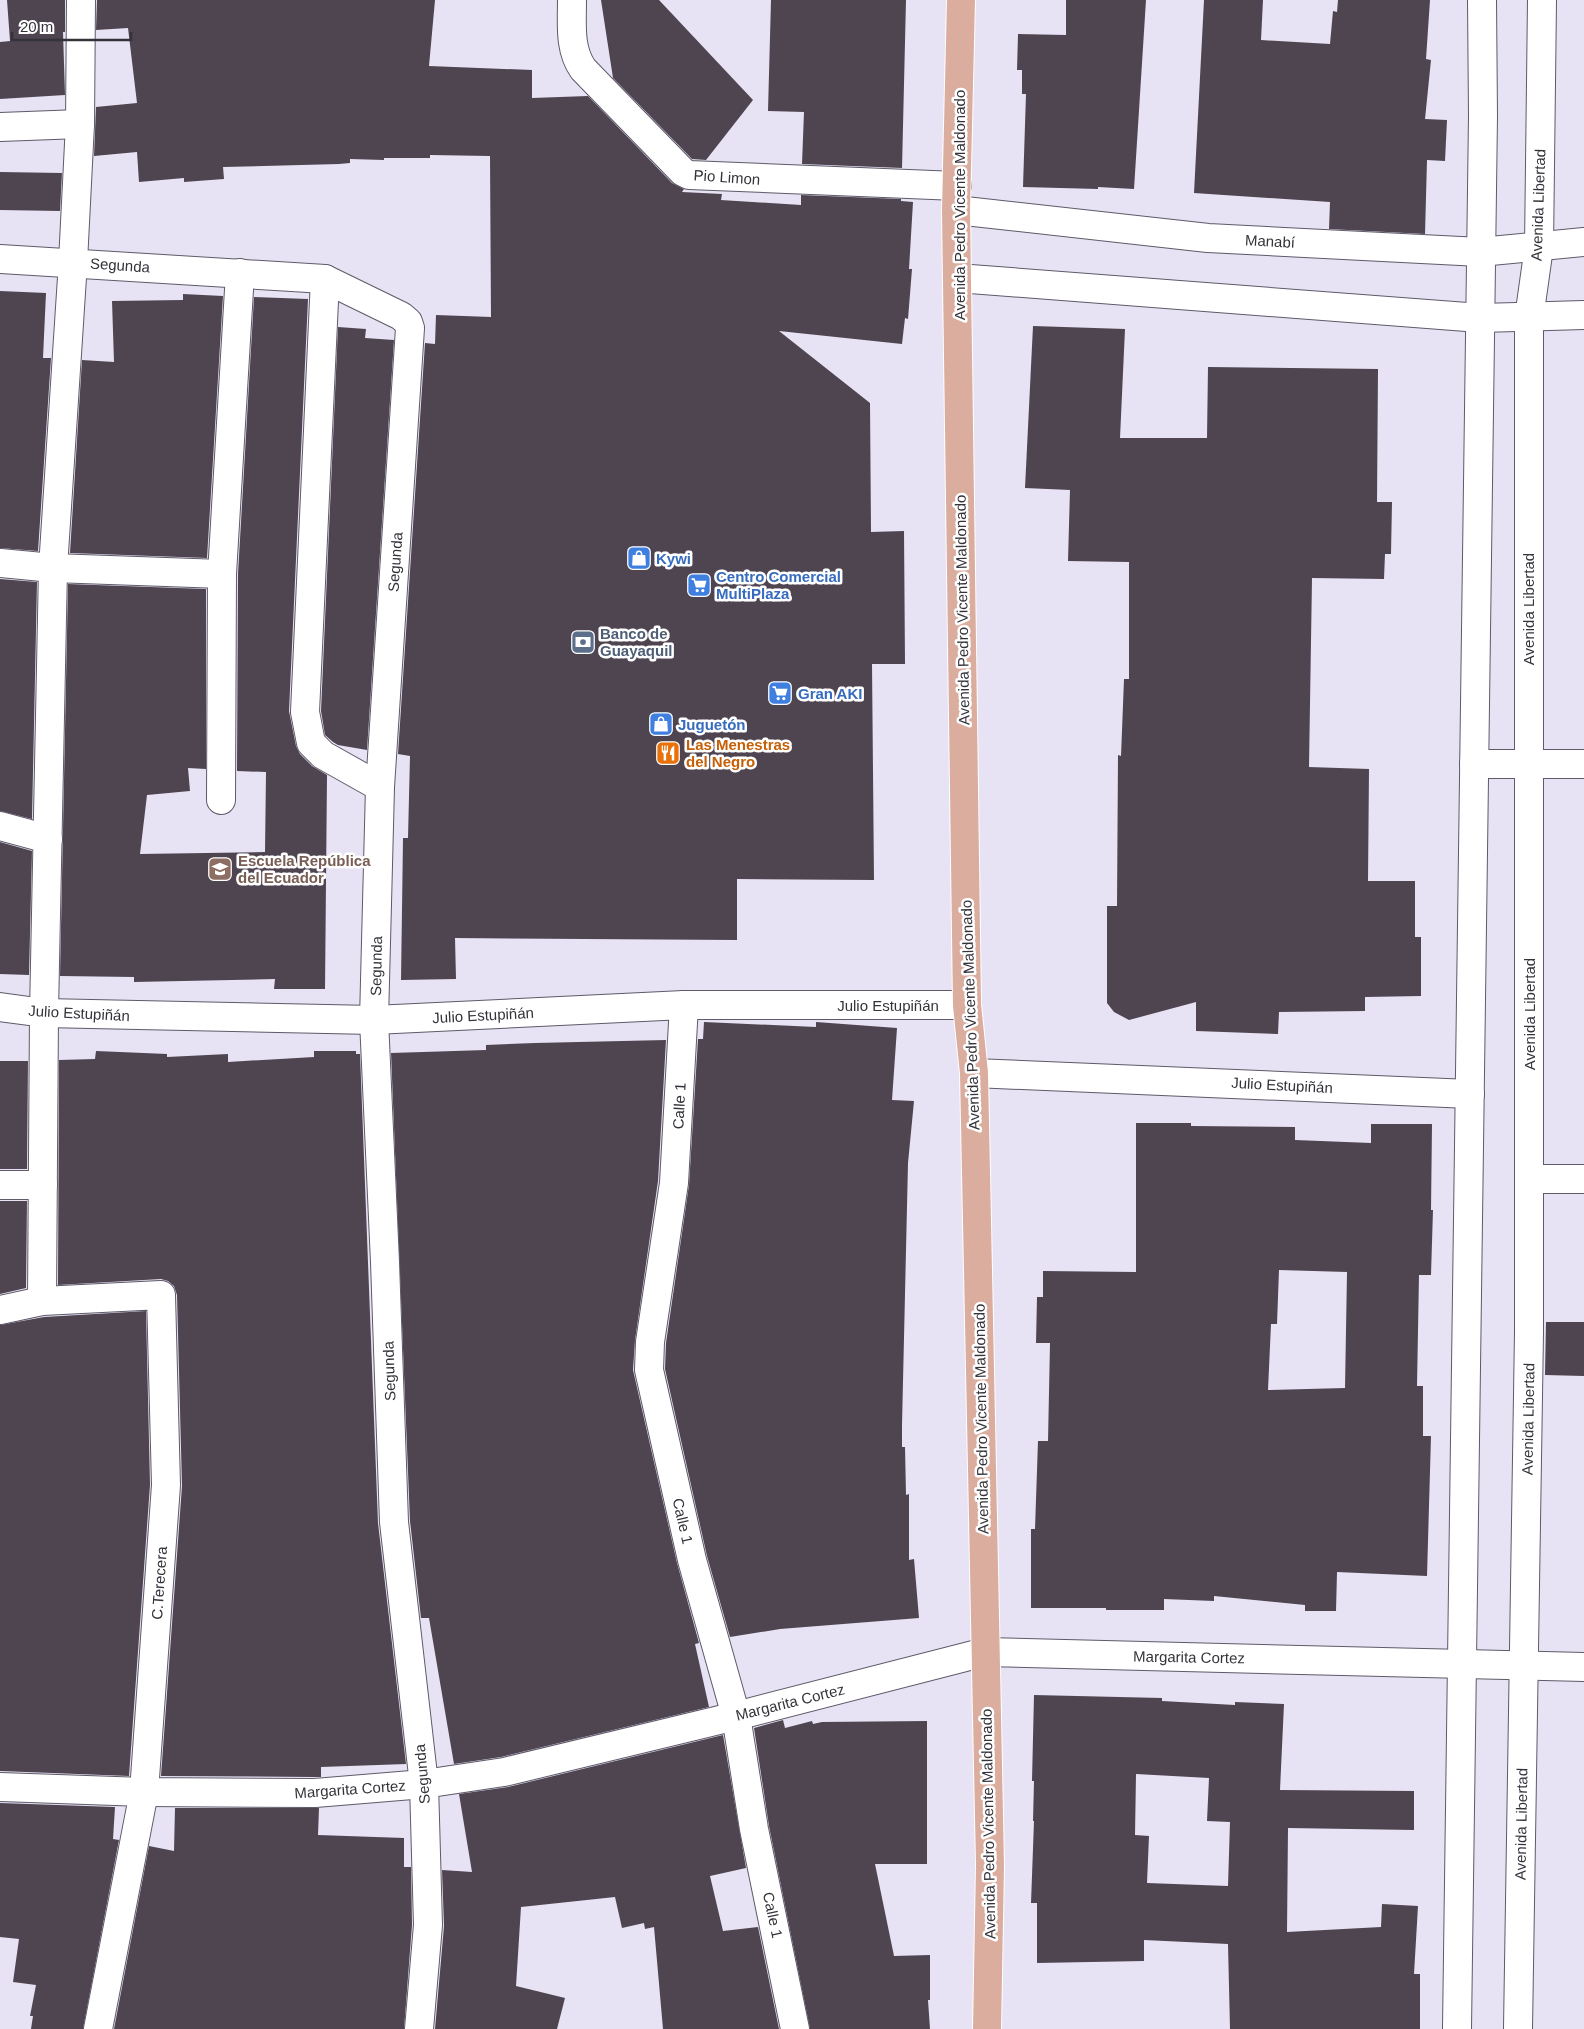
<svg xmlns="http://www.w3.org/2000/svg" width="1584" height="2029" font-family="Helvetica,sans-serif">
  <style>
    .building { fill: #4f4551; fill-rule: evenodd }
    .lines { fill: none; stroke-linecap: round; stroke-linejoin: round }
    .minor-casing { stroke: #5e5a69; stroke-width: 30 }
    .major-casing { stroke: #fff; stroke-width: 30 }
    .minor { stroke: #fff; stroke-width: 28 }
    .major { stroke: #daad9e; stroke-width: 28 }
    .labels { text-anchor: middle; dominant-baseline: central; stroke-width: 5; stroke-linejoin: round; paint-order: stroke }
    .street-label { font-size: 15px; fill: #35333a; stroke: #fff }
    .shop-label { font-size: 15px; font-weight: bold; fill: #366cbe; stroke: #fff; text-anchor: start }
    .service-label { font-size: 15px; font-weight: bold; fill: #4e5e75; stroke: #fff; text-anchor: start }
    .food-label { font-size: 15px; font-weight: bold; fill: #c56008; stroke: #fff; text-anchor: start }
    .education-label { font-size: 15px; font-weight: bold; fill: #785e54; stroke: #fff; text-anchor: start }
  </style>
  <rect width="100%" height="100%" fill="#e7e2f4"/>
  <g class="building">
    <path d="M7 0H65V32H63L65 95 0 99V42L10 41Z"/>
    <path d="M97 0H435L429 66 532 70V98L588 96 672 183 684 189 682 192 722 194 721 200 801 205V195L901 199V201L913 202 909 269H912L908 319 905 318 902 344 779 331 870 403 871 532 904 531 905 664H872L874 880 737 879V940L455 938 456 979 401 980 403 838H408L410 756 398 754 425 343 435 344 436 315 491 317 490 156 430 155V158H384V160L350 159V163L339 164 223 167 224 179 184 182V178L139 182 137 152 94 156 96 107 137 103 128 28 96 30Z"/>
    <path d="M601 0H659L753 100 706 160 692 159 613 78Z"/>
    <path d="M771 0H906L902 168 802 164 804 112 768 111Z"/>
    <path d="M1066 0H1146L1134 189 1098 187V189L1023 187 1026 94H1022V70H1017L1018 34 1066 35Z"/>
    <path d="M1204 0H1263L1261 40 1330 44 1333 11 1337 12 1338 0H1430L1426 59 1431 60 1425 119 1447 120 1445 161 1427 160 1425 234 1329 229 1330 202 1194 193Z"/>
    <path d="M0 172 62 173 60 211 0 210Z"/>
    <path d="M0 291 46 293 43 358H51L38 551 0 548Z"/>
    <path d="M183 294 223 296 207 558 70 553 82 360 114 362 112 301 183 300Z"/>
    <path d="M254 297 308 299 289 711 296 746 300 754 312 766 327 775 325 989H274L275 979 134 982V977L60 976 68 584 206 589V769L188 768 190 791 147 795 140 854 265 852 266 772 237 771 238 574Z"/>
    <path d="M1033 326 1125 329 1120 438H1207L1208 367 1378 369 1377 502H1392L1391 554H1385L1384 579 1312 578 1309 767 1369 769 1368 881H1415V937H1421V996L1365 997V1011L1279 1012 1278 1034 1196 1031V1002L1129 1020 1114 1012 1107 1003V906H1117L1118 755 1121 756 1124 679H1129V562L1068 561 1070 490 1025 488Z"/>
    <path d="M338 327 366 329 365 338 394 340 367 750 338 745 333 742 325 735 321 711Z"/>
    <path d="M0 579 37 582 32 819 0 811Z"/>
    <path d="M0 842 32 851 29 975 0 974Z"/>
    <path d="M704 1022 816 1027V1022L897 1028 892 1100 914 1101 908 1163 902 1425V1447H905L906 1495 909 1494V1560L914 1559 919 1618 780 1629 730 1637 707 1556 665 1369 666 1343 689 1185 698 1039H703Z"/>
    <path d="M666 1040 658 1181 635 1340 633 1370 677 1563 699 1643 695 1644 709 1707 501 1757 454 1764 429 1618H421L410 1521 391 1053 486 1050V1045L535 1043Z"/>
    <path d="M96 1051 167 1054V1057L228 1054V1062L314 1057V1051H356V1054H360L378 1523 406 1764 321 1767V1777H314L161 1776 182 1486 177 1295 174 1286 168 1281 161 1279 58 1285 59 1060 95 1059Z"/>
    <path d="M0 1061H28L27 1169H0Z"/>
    <path d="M1136 1123H1191V1126L1295 1127V1140L1371 1143V1124H1432L1431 1210H1433L1431 1275H1419L1417 1386H1423V1436H1431L1427 1576 1337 1572 1336 1611H1305V1605L1214 1596V1601L1164 1599V1610H1106V1608H1031V1529H1035L1038 1441H1048L1050 1343H1036L1037 1297H1043V1271L1136 1272ZM1279 1270 1347 1272 1345 1388 1268 1390 1271 1324H1277Z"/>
    <path d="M0 1201H27L26 1288 0 1294Z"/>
    <path d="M146 1311 150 1485 129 1776 0 1771V1325L44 1317Z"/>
    <path d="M1546 1322H1584V1376L1545 1375Z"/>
    <path d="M1034 1695 1162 1698V1701L1235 1705V1702L1284 1704 1280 1790 1414 1791V1830L1288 1828 1287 1932 1381 1927 1382 1904 1418 1906 1414 1974H1420V2029H1230L1228 1944 1144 1940V1961L1037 1963V1903H1031L1034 1821H1033L1034 1781H1032ZM1136 1774 1209 1778 1207 1821 1230 1822 1228 1886 1147 1883 1149 1836 1135 1835Z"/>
    <path d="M783 1720 785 1728 812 1721 813 1724 822 1722 927 1721V1864H875L894 1956 930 1955V2000H928L930 2029H810L769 1826 754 1728Z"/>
    <path d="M723 1735 746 1868 710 1876 723 1931 758 1927 779 2029H663L654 1927 645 1929 644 1923 622 1928 615 1897 521 1907 516 1986 565 1998 557 2029H435L444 1926 442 1870 472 1872 459 1794 508 1787Z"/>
    <path d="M0 1803 115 1807 113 1839 119 1840 83 2029H31L33 2016H30L36 1985 13 1982 19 1939 0 1937Z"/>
    <path d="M175 1808H319L318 1835 404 1838V1867H411L412 1925 404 2029H114L149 1846 174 1851Z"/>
  </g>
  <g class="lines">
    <g class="minor-casing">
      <g id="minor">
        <path d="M572 0C572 24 569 49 583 69L683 172 689 175 957 186"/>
        <path d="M0 127 80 124"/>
        <path d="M956 210 1208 238 1480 252 1584 242"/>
        <path d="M0 259 325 279 401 316 408 322 410 328 380 787 374 1020 385 1262 394 1522 424 1784 428 1925 419 2029"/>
        <path d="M957 278 1480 318 1584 315"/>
        <path d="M325 279 305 712 311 743 323 755 380 787"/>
        <path d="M0 563 53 568 222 574"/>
        <path d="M1474 764H1584"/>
        <path d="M221 800 222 574 240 273"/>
        <path d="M0 826 48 839"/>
        <path d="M684 1005 674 1183 650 1342 649 1370 692 1560 736 1716 754 1829 795 2029"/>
        <path d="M0 1007 44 1013 374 1020 684 1005H967"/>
        <path d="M974 1073 1470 1094"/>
        <path d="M1529 1179H1584"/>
        <path d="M0 1185H43"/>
        <path d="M42 1301 44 1013 53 568 73 262 80 124 81 0"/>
        <path d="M0 1310 42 1301 161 1295 166 1485 144 1792 98 2029"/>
        <path d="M0 1787 144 1792 315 1793 424 1784 504 1772 736 1716 985 1652 1584 1667"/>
        <path d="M1457 2029 1483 116 1482 0"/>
        <path d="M1518 2029 1529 1332V318L1539 247 1542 0"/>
      </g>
    </g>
    <g class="major-casing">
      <path id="major" d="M961 0 956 210 967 1005 974 1073 990 1865 987 2029"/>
    </g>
    <use href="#minor" class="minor"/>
    <use href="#major" class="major"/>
  </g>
  <defs>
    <g id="shop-square" transform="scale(1.25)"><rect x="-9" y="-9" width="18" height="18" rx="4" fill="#3f7fe0" stroke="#fff"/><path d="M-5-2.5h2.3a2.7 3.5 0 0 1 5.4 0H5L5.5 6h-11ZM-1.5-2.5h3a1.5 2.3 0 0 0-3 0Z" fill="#fff"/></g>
    <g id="supermarket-square" transform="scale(1.25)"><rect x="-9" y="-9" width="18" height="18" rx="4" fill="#3f7fe0" stroke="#fff"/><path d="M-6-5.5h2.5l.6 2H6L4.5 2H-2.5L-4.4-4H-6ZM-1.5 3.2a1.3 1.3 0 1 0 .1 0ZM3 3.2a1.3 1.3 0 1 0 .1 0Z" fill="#fff"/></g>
    <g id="bank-square" transform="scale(1.25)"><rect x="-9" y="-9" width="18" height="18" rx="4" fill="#5c6f8a" stroke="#fff"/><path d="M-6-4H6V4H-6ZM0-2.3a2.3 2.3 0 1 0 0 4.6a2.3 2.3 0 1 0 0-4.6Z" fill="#fff"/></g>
    <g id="restaurant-square" transform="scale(1.25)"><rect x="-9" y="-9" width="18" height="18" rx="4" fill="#e8710a" stroke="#fff"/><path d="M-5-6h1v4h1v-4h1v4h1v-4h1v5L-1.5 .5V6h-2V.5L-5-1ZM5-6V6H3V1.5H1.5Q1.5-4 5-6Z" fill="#fff"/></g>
    <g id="school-square" transform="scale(1.25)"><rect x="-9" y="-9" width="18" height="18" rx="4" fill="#8d6e63" stroke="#fff"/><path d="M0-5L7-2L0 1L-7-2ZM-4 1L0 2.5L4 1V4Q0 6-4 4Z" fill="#fff"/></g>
  </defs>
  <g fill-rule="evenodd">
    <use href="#shop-square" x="639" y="558"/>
    <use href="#supermarket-square" x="699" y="585"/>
    <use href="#bank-square" x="583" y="642"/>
    <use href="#supermarket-square" x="780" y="693"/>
    <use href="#shop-square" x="661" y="724"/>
    <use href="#restaurant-square" x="668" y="753"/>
    <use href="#school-square" x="220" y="869"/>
  </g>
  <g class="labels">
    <g class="street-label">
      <text transform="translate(727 177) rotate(4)">Pio Limon</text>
      <text transform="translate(959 205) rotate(-90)">Avenida Pedro Vicente Maldonado</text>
      <text transform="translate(1538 205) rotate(-88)">Avenida Libertad</text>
      <text transform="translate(1270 241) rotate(3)">Manabí</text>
      <text transform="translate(120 265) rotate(4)">Segunda</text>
      <text transform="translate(395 562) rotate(-86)">Segunda</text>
      <text transform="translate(1528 609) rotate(-90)">Avenida Libertad</text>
      <text transform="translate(962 610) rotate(-91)">Avenida Pedro Vicente Maldonado</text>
      <text transform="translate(376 966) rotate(-89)">Segunda</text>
      <text x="888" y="1005">Julio Estupiñán</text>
      <text transform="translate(79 1013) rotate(3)">Julio Estupiñán</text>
      <text transform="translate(1529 1014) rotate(-90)">Avenida Libertad</text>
      <text transform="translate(483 1015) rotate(-3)">Julio Estupiñán</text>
      <text transform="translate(970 1015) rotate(-92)">Avenida Pedro Vicente Maldonado</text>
      <text transform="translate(1282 1085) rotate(3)">Julio Estupiñán</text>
      <text transform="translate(679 1106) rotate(-87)">Calle 1</text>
      <text transform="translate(389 1371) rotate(-92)">Segunda</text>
      <text transform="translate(981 1419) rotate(-91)">Avenida Pedro Vicente Maldonado</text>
      <text transform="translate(1528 1419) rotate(-89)">Avenida Libertad</text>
      <text transform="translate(683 1521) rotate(77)">Calle 1</text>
      <text transform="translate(159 1583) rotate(-86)">C.Terecera</text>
      <text transform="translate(1189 1657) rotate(1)">Margarita Cortez</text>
      <text transform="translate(790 1702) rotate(-14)">Margarita Cortez</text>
      <text transform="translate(422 1774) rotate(-95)">Segunda</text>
      <text transform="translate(350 1789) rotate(-4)">Margarita Cortez</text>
      <text transform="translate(988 1824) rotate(-91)">Avenida Pedro Vicente Maldonado</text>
      <text transform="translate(1521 1824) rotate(-89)">Avenida Libertad</text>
      <text transform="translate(773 1915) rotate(78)">Calle 1</text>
    </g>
    <g class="shop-label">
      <text x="656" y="558">Kywi</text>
      <text x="716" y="576">Centro Comercial<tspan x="716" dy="17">MultiPlaza</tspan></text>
      <text x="798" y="693">Gran AKI</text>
      <text x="678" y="724">Juguetón</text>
    </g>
    <g class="service-label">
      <text x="600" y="633">Banco de<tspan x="600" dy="17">Guayaquil</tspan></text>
    </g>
    <g class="food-label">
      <text x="686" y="744">Las Menestras<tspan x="686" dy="17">del Negro</tspan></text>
    </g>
    <g class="education-label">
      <text x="238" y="860">Escuela República<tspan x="238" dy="17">del Ecuador</tspan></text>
    </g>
  </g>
  <path d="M12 32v8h119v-8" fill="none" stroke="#35333a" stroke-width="2.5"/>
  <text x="20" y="32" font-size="15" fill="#35333a" stroke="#ffffff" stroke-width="4" paint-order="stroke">20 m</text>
</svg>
